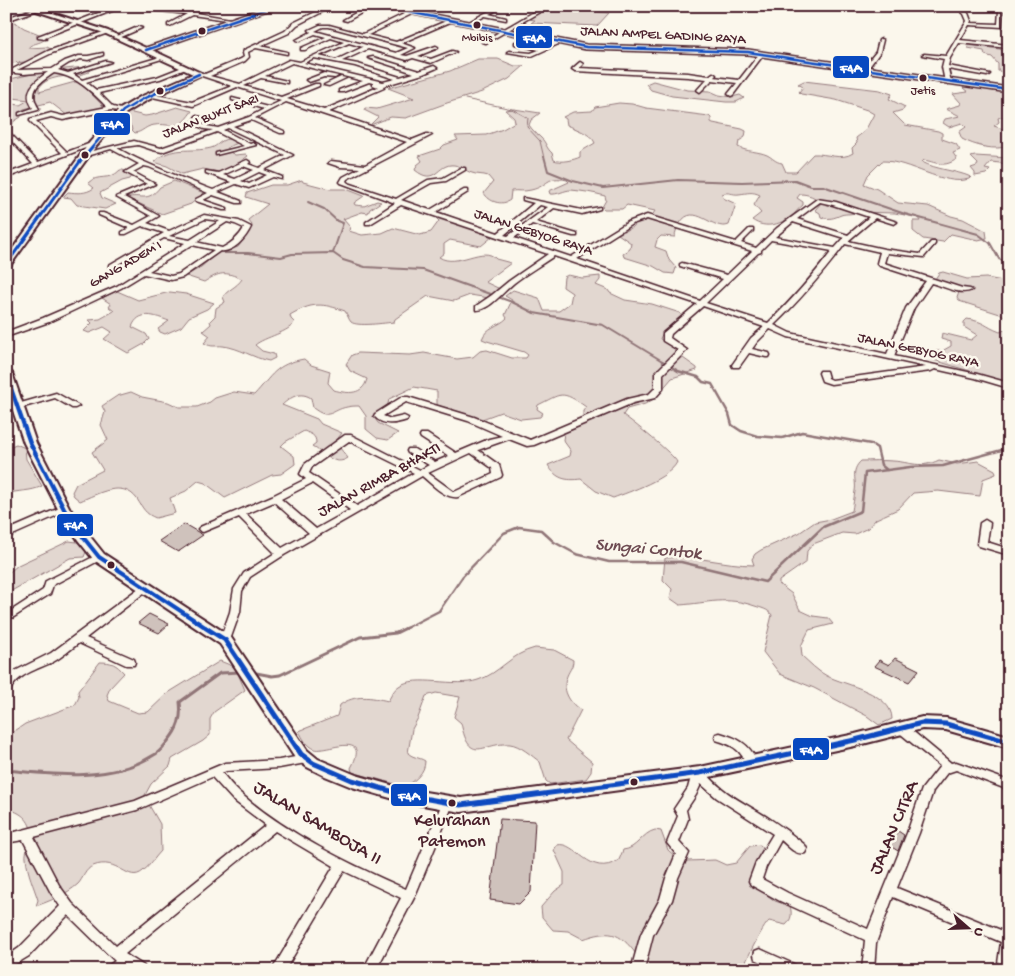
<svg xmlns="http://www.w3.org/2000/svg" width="1015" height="976" font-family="'Gochi Hand',sans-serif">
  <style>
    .green { fill: #e2d7d0; stroke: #967b7e }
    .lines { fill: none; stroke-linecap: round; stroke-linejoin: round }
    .stream-far3 { stroke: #907477; stroke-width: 1 }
    .stream-far2 { stroke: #907477; stroke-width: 2 }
    .stream-far1 { stroke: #907477; stroke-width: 2.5 }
    .stream { stroke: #907477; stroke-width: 3 }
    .building { fill: #cfc2bc; stroke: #4a1f2b }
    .street-casing { stroke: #4a1f2b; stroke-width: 3 }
    .secondary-casing { stroke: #4a1f2b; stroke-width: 4 }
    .street { fill: #fbf7ec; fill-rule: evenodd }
    .secondary { fill: #fbf7ec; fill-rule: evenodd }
    .bus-1-far3-casing { stroke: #fbf7ec; stroke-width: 5 }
    .bus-1-far2-casing { stroke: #fbf7ec; stroke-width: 6 }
    .bus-1-far1-casing { stroke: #fbf7ec; stroke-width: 8 }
    .bus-1-casing { stroke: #fbf7ec; stroke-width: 9 }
    .bus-1-far3 { stroke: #0849c0; stroke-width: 2.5 }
    .bus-1-far2 { stroke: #0849c0; stroke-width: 3 }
    .bus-1-far1 { stroke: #0849c0; stroke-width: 4 }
    .bus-1 { stroke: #0849c0; stroke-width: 5 }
    .bus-dot { fill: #4a1f2b; stroke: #fbf7ec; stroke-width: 2 }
    .labels { text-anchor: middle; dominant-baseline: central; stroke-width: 5; stroke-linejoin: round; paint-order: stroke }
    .far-bus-label { font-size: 12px; fill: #4a1f2b; stroke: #fbf7ec }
    .far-street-label { font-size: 14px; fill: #4a1f2b; stroke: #fbf7ec }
    .street-label { font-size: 16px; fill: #4a1f2b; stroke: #fbf7ec }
    .water-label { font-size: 18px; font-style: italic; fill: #6d4a51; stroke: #fbf7ec }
    .near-bus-label { font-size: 18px; fill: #4a1f2b; stroke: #fbf7ec }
    .near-street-label { font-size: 19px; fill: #4a1f2b; stroke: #fbf7ec }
    .line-badge { stroke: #fbf7ec; stroke-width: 2 }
    .badge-label { font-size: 14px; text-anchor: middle; font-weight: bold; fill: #fff }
  </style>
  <rect width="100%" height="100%" fill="#fbf7ec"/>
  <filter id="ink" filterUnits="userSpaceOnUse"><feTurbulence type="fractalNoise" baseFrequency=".02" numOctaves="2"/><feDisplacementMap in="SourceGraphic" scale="10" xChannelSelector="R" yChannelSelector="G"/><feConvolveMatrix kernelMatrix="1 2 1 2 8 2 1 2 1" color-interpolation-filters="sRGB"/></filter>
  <g filter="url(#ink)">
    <g class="green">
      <path d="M551 6H557L609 13 597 26 531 23 535 20 527 19Z"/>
      <path d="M15 22 24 28 44 36 45 39C40 44 31 43 28 48L47 47 53 50 26 62 10 63 6 65V27L7 24Z"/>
      <path d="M967 45 1000 49 1009 55V72L998 71V64L992 57 985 55 984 51 968 48Z"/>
      <path d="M478 59H498L515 66H524L509 79 482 92 447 103 406 118 391 117 373 124H371L378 117 364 110 365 108 377 109 414 98 388 88 450 71Z"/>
      <path d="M85 67 90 70 89 72C75 78 48 73 39 88V92L75 82 81 83 105 108 68 116 50 102 24 109 21 111V117L13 122V124L6 126V103L20 105 29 100 13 98 6 102V80L45 71Z"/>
      <path d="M653 81 687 90 710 91 719 95 732 97 740 95 744 98 736 102H726L672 96 651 90 646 84Z"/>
      <path d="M804 81 880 90 892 94 889 99 905 107 903 110 893 113 905 125 938 131 942 133V139L956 144 960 150 953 153 957 159C943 168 939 163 924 160L922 162C937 170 955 170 971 177L969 179C944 187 908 160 882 161L868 175 864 184 877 189 898 203 928 206 951 216 963 219 986 231 987 238 978 240 951 234 943 242 923 239 913 231V221H921L919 218 895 213 857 212C851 215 847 213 841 215 834 218 829 220 821 217L820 213 815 210 821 203C816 197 808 194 800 194L797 198 803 202V205C799 208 797 211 794 214 782 224 766 230 752 220L761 213 754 205 760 195C752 191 748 193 739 194 733 195 728 191 722 194L723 198 736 204 729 225C713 232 694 201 680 223 677 228 675 232 675 237L661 236 657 240 655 247 666 251 669 260 676 268 674 274 665 273 653 266 624 257 623 254 630 249 631 243 618 234 633 227 637 219 651 217 655 211 627 205 622 209H604L602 207 606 200 605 196C595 193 582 191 571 190 564 190 558 195 550 194L549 191 569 182 567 180C546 175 549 186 531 190 524 192 517 190 511 191L510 200C502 206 489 202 484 193L493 182 488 176C483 174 477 175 472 173 465 171 462 166 454 165 437 163 436 187 415 170L417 165 422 161 419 156 440 149 444 145 458 140 455 136 486 135 503 129 515 122 514 118 505 110 514 109 540 113 531 120 529 125C533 131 536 133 541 138 546 142 546 148 552 153L554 160C560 163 574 160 580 157V152L595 143C592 134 576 129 567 125L566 119 563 117 573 112 592 111 595 107 619 103 632 104 646 108 709 116 711 118V122L713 123 742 129 746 131 745 137 739 141 738 147C747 152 758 151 767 155 773 158 775 162 782 163L786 172H796L813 154C827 153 841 161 853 153L852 148 857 143 856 138 865 131 874 114 867 110 836 100 801 94 799 92 803 87 798 84Z"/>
      <path d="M964 86 1009 92V115L998 118 999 122 994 126 1009 131V146C995 151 975 146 962 139L959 132 966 127 962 123 949 127 943 123 945 119 960 116 946 109 960 105 961 103 953 94 968 92 963 88Z"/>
      <path d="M177 107 192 111C175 136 172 120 150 126 144 128 142 132 135 133L132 130 131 126 120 122 118 119 128 112 145 116 152 115Z"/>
      <path d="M228 139 236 140 238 143 228 147V151L235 155 246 154 248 156 237 164 219 172 203 169 182 174 167 166 154 162C171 145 190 153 211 148 218 146 220 140 228 139Z"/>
      <path d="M975 156 1009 158V164L991 162 985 169 990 170 986 174 975 176V173L971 168 977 166 978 164 971 157Z"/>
      <path d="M120 170H123L132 176 130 179 122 181 100 193 102 198 116 204 105 209 77 205 71 198 63 197 68 192C77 193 86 194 94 188L88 183C98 173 109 182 120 170Z"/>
      <path d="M302 180 303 182 330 189H346L364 196 354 203 355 205 364 206 377 201 381 202 370 209 368 213 362 212 343 219 350 227 349 231 362 235 382 233 393 228 420 235 431 232 439 221 434 216 440 212 463 221 467 227 492 237 481 246 450 240 444 244V253L439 257C457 269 484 244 496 259L511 263 485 282 500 289 489 298 470 295 454 301 428 296 395 319 394 322C385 323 357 327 351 322 349 320 347 314 345 311 322 303 312 302 290 315L291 319 294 322C291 332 264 337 255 345L262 351 274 354 275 358 269 361C253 358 240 348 223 346 216 345 212 348 204 343L210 336 203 331 211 324 210 321 215 316 216 308 225 302 223 297C227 290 237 287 242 279 225 271 220 272 204 282L186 276 201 267 217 253 238 247 248 234 252 225 248 220 268 204 246 197 247 193 271 185H287Z"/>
      <path d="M174 181 204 193 191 204 162 214 127 198C140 193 147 204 160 187Z"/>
      <path d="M943 272 967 279 986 278 1009 282V383L930 359 935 351H942L951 346V342L941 339 942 333 971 340 977 335 964 327V322L967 319C986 322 984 326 1000 332L1007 329 1006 319 1003 315 959 301 957 298 960 289 935 279 939 273Z"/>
      <path d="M568 275 582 278 600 276V280L596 285 608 290 610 293 625 300 652 304 680 313 687 323C678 331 664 325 660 339L673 347 676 353 697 368V370L672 378 654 399 645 404 627 409 623 415C632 421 674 455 677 462 670 478 629 492 613 498L596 491 581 479C566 481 556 479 548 465L570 456 571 451 563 440 564 433 574 429 583 422V411L586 407C561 389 561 394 538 405L537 409 543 413 540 417 521 419 501 412 482 419 437 405V391L414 387 389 399 388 404 374 417 378 423 398 433 388 440 377 438 366 429V416L359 406C355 406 351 406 347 407 331 410 330 421 313 408L311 398C300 391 291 397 282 405L317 419 321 424 342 433 335 442 348 458C335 467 323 453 312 446L316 443C316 435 311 434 304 431L285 442 281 446 294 456 295 464 281 474 272 475 225 498 205 483 198 481 186 491 170 498 175 513 156 518C145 514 143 508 137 499 122 479 98 494 80 501L74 496 72 492 76 484 103 470 92 452 108 440 101 425 105 412 102 406 117 396 131 392 142 397 168 402 179 407H197L210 402 215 398 234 392 254 395C272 376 275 364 304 359L311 365 330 371 328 383 334 390C348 394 363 395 367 379L350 371 346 364 352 355 358 353 410 355 424 353 457 359 473 357 480 351 487 350 512 358H526L528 355 524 352 487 341 482 339C487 326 498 327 507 318L505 315 512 300 505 296 513 290 539 298 544 311H559L570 303 572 293 563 287 564 277Z"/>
      <path d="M117 291 138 300 170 292 186 294 214 303 207 309 189 317 181 327 165 334 160 332 158 329 169 321C155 316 139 309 132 327L146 334 149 339 144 344 128 353 104 339 112 332 104 327 89 333 84 331 92 323 89 320 100 319 114 311 109 307 111 304 102 298Z"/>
      <path d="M16 444 25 448 26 459 42 486C31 492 18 490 6 494V448Z"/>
      <path d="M939 460 957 464 978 461 995 470 996 474 983 479 980 496 938 491 913 493 898 509 876 519 868 528 855 534 842 533 813 544 807 551 806 562 779 581V584L792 594 800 610 813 616 828 618 833 624 809 630 801 646 802 656C810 663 817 671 827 676 845 685 892 693 892 719L879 725 867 716 814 688 780 674 763 652 772 615C768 609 761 608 755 606 726 596 708 603 680 605L670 598 672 589 663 580 665 558C693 554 724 565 754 565L752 559 755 554 761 550 799 533 815 522 831 519 852 511C853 505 854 498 855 491 857 480 850 471 861 461 871 461 882 460 893 461 910 462 921 469 939 460Z"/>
      <path d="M69 541 77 542 87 549 84 557 70 558 6 594V575L18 565Z"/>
      <path d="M535 648 554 650 573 660C573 668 568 671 566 679 562 691 571 705 581 710L566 740 592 762 591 772 586 779 550 784 546 781 540 762C532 756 520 745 510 744 483 742 470 766 461 723L454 717 460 697 436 693 426 696 418 718 412 729 408 753C413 758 419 757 425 761 425 773 415 780 406 787L352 772 351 768C372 729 325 753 314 749 306 746 303 738 299 731L337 716 340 705C355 694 371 697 388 701 391 696 394 689 399 686 416 674 455 688 478 680 499 674 510 654 535 648Z"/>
      <path d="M220 661 235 667 245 690 214 712 210 719V735L203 741 172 759 170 766 151 784 145 795 149 805 160 824 161 851C155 857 150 866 143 871 128 884 118 856 93 866 85 869 83 879 78 884 67 894 50 901 36 906L38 900C34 887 27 872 26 858 25 852 29 845 31 839 34 822 21 811 6 809V737L25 724 75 705 79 697 78 691 100 662C112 662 116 664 124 673L110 688 107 695 109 701 138 713 148 712 168 693Z"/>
      <path d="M655 830 661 831 668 850 676 857 687 861 715 860 726 865 736 863 750 846 760 845 768 852 755 886 775 901 790 906C792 913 792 919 786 925L769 921C763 926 745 961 743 970H633L636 954C619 931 609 930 583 939L568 931 553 930 542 917 541 907 555 891 564 885V872L554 850 557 845C576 840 589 879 619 860L623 850C637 849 642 833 655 830Z"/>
    </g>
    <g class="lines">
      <path class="stream-far3" d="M465 99 512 109 528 118 527 127 540 141 544 158"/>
      <g class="stream-far2">
        <path d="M544 156 548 171 573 181 603 188 678 180 742 182 795 180 811 186H823L905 214 978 234 990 243 999 259 1009 264"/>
        <path d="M308 202 324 209 337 221 343 223 333 253"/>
        <path d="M224 253H248L281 257 292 254 333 253 343 260 365 267 423 270 512 302 534 313 603 325 664 362"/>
      </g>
      <g class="stream-far1">
        <path d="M662 361 678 371 698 377 703 382 712 384 729 414 732 425 741 431 757 436 782 438 802 432 871 444 877 448 881 465 887 470"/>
        <path d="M404 629 439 611 463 576 504 533 519 527 541 530 554 542 576 554 609 562H681L765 582 823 527 861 511 865 473 910 467 943 466 1009 448"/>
      </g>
      <g class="stream">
        <path d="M251 672 272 676 280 675 360 637 396 633 406 628"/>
        <path d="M6 770C53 775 112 782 154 755 160 752 164 746 168 741 178 729 182 718 180 702L220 673 241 672"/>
      </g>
    </g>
    <g class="building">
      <path d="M184 524 203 535 178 552 159 541Z"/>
      <path d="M149 614 169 624 159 633 138 623Z"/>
      <path d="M895 658 919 670 909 682 874 666 879 660 889 665Z"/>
      <path d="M500 819 535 821 531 892 519 904 490 900Z"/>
      <path d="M898 831 904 835 898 851 887 844Z"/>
    </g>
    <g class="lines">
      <g class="street-casing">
        <g id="street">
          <path d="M6 6H9L6 8Z"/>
          <path d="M82 6H90L105 11 116 6H139L191 12 202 6H208L196 13 236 20 234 21 192 15 170 26H168V24L187 14 122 7 45 37 46 39 38 38V36L101 12Z"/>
          <path d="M328 6H334L297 25 289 33 260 46 287 52V54L256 48 248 52 249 57 245 61 210 76 240 84 289 60 300 62 344 42 331 38 305 50H301V48L326 37 315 34 300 41 296 40 311 32 309 30 320 25H329L363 34 410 11H414V13L368 35 396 42 451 19 455 20 401 43 415 48 401 55 407 56 436 46 438 47V48L418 56 431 59 452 51 456 52 431 63 413 58 407 60 368 49 342 61 358 64 400 77 414 73 368 58 373 57 419 71 434 66 437 68 423 74 383 86 384 88 329 112 412 140 427 134 432 135 347 179 346 181 348 183 396 199 428 180 443 178 461 168H465V170L446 181 431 183 401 200 430 210 464 190H468V192L436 212 498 233 534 203 523 200V198L582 210 600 207V209L582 214 554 208 536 222 577 234V236H573L532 224 514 238 571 257 628 222 647 215 736 242 749 229H753V231L741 243 756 248 777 228 817 199 836 202 897 222 894 224 875 218 848 241 884 249 920 254 931 242H935V244L924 257 887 253 884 263 962 288 970 289 972 290C961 296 943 286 931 283L914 308 894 356 977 374 1009 383V388L975 378 935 369 931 371 831 384 822 381 819 373 820 371H826L828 378 832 380 926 367 788 337 770 329 757 342 752 349 769 353 770 355 769 357H766L749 353 739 367H733L732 365 751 338 764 327 703 306 671 334 670 338 687 350 663 374V389L655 398 633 403 534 445 527 446 509 439 478 450 499 465 502 475 501 477 458 497C445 499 432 484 422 476L284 555 250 577 242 591 240 612 230 640 229 643H221L220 640 230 612 234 589 244 573 275 553 239 517 203 532 200 531 198 529 200 527 272 496 306 479 300 474 305 464 345 435H351L420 470 429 465 408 453 407 451 408 449H414L435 462 449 456 421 438 420 436 421 434H427L456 453 489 439 502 436 468 421 406 402 383 416 391 419 404 416 408 418 407 420C395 424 383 426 374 416L375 414 402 397H408L474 417 530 440 627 399 649 394 655 388V373L678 350 663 341V333L697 304 554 256C541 265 527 273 514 283 505 290 489 311 476 310V306L492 295 509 281 548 254 401 205 370 224H366V222L395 203 341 183 340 182 343 177 360 168 340 167 328 163 331 161 365 165 407 142 286 102 255 118 284 131V133H280L251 120 233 126 293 155 264 170 282 177V179L273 177 249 188 236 184 218 192 241 201V203H237L213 195 203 200 227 208V210H223L196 201V199L208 193 149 167 144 166 133 172 155 184 124 197 159 216 147 223 169 231 204 215 239 221 251 227C246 238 233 253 220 251L183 277 171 280 144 274 121 288 49 322 6 337V332L43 318 117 286 185 243 164 238 113 267H109V265L164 233 142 226 126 234H122V232L129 228 99 215V213H103L134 225 151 216 116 197 147 184 125 172 139 164 111 149 86 156 83 154 84 153 134 141 161 148 213 130 204 129 193 124 192 123 196 116 201 117 198 122 207 126 218 128 249 117 264 109 232 100V98L268 107 281 101 237 87 193 106 148 96 151 94 192 102 232 86 196 74 199 72 205 74 241 59 244 57 243 53 244 50 285 31 293 23ZM323 27H329L408 48 396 53 315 31ZM349 43 363 47 336 60 319 56ZM314 58 355 66 395 79 383 82 304 63ZM292 63 363 81 339 90V92H343L369 82 373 83V85L378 87 324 110 287 99 319 86V84H315L281 97 244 86 261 78 287 83V81L265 76ZM228 128 285 155 259 168 248 164 250 162 247 160 218 173 206 171V173L231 182 213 190C180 177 147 165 117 148L138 145 153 150 162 152 217 132 244 146 216 153V155L256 145 253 143 250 144 223 130ZM243 166 254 170 235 179 223 175ZM259 172 267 175 249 184 241 181ZM820 202 833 205 869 217 848 235 797 219ZM540 205 548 207 508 236 504 235ZM205 219 220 221 190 240 169 236ZM647 219 752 251 727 275 682 263 680 264V266L723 279 700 301 577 259 632 224ZM227 222 235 224 244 228C239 237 232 243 222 248L196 242ZM793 222 844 238 835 248 775 237ZM771 240 832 251C812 277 791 301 768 323L706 303 758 253 761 252V250ZM845 244 880 252 877 263 880 266 926 281 906 308 887 354 790 333 774 325C801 299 822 274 845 244ZM192 245 214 250 179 274 171 276 149 271ZM349 441 414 473 357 506 309 473 312 467ZM471 453 492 468 493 474 454 492 428 473ZM312 483 350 510 316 529 281 499ZM274 502 309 533 282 548 246 514Z"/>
          <path d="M368 6H374L347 21 343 20Z"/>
          <path d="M498 6H504L489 14 506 18V20L485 16 471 24 467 23Z"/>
          <path d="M544 6H550L486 43 482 42Z"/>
          <path d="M955 6 1009 8V10H1003L1002 27 969 25 960 40 1009 45V48L959 43 950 58 948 66 990 74 987 76 948 69 951 82 948 84 945 82 942 67 944 59 922 55 924 54 946 56 967 21 964 14ZM963 9 999 10 998 24 970 23 971 21 968 13Z"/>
          <path d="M34 9 38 10 6 21V18Z"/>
          <path d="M138 27 142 28 119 38 115 37Z"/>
          <path d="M106 31H108V33L52 53 17 70 52 69 65 61 79 56H88L103 53V55L88 60 81 59 69 63 58 70 68 73 106 61 111 62 73 74 82 80 160 57 165 58 86 82 96 90 157 77 185 66 188 68 160 79 99 93 113 107 125 110V112L111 110 63 120 51 117 36 121 67 152 91 143 96 144 6 178V174L33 164 6 135V129L38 162 62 153 30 121V119L51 113 63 116 107 107C92 92 77 76 54 73 39 83 27 90 39 109L38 110 19 115V113L33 108C22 91 34 82 48 72L24 74 6 72V69L11 70 48 51Z"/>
          <path d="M881 39 883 40 880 52 866 71H862V69L876 52 879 40Z"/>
          <path d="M559 41 563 42 532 56 507 52 509 51 531 53 539 50 515 44V42H517L543 48Z"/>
          <path d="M760 53 764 54 733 95 731 96 728 94 737 83 712 80 700 92 697 90 707 79 688 77 575 71 572 69 580 62 583 64 579 68 688 73 709 76 713 73 716 75 714 77 739 80Z"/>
          <path d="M324 73 338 76 335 78 324 77 309 82 306 80Z"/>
          <path d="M341 77 346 78 329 86 324 85Z"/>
          <path d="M56 393 79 406 75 408H72L55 398 17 409 13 407 14 405Z"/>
          <path d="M64 506 67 507 68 509 67 511 6 538V531Z"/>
          <path d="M985 520 990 523 987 542 1009 549V555L979 546 977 544 980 523Z"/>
          <path d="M99 554 102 555 104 557 102 559 53 585 50 594 6 622V614L43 590 46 581Z"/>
          <path d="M146 584 149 585 151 587 149 589 86 638 134 659 135 662 134 665H126L79 643C71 649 62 657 53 662 36 670 20 673 10 690L6 691V678L11 673 51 653 143 585Z"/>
          <path d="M900 723 904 724 951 763 956 762 1009 781V790L956 770 947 773 933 791 919 833 897 888 1003 931 1005 929 1009 927V970H997L1001 942 893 897 876 943 874 970H862L865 940 780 901 751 885 749 881 756 862 773 834 717 798 701 784 696 795 686 810 688 819 679 842 689 853 678 878 672 900 653 935 644 970H631L641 934 660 899 666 878 676 854 667 843 678 816 674 809 688 788 693 770 697 769 704 770C720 792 744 803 767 817 781 826 793 835 805 845L807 849 805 853C796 856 788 846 781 840L766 867 762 879 788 893 868 929 907 833 922 789 940 766 896 730 895 727 896 724Z"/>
          <path d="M720 733C737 738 749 743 757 761L755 764 751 765 747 764C739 748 732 745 716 740L715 737 716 734Z"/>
          <path d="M306 755 310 756 312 759 310 762 306 763 279 768 226 771 222 773C228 780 233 787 240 793 287 834 349 864 406 889L443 801 447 799 451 801 453 804 415 896 376 970H363L401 898 344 871 285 970H272L334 866 275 831 125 954 144 966 145 970H107L108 966 115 961 68 915 29 956 6 970V957L19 948 60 906 51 893 23 840 6 843V833L15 832 135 801 225 763 279 760ZM212 777 233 800 266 825 116 946 72 903 59 885 34 837 137 810Z"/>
          <path d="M760 949 798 966 799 970H779L755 959 754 955 755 951Z"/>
        </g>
      </g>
      <g class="secondary-casing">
        <g id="secondary">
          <path d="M21 6H31L108 31 146 48 269 6H279L152 50 203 74 146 101 126 113 96 146 9 267 6 268V258L90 142 120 109 140 97 193 74 104 33Z"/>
          <path d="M374 6H388L586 45 748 50 1009 88V92L748 54 586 49Z"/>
          <path d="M6 370 12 373 36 443 70 509 88 534 104 554 230 636 307 750 318 759 356 775 401 788 461 798 700 767 855 734 922 717 946 718 1009 736V748L946 730 922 729 855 746 700 779 461 812 401 801 352 787 325 776 307 767 295 758 220 644 94 560 78 540 58 509 24 443 6 390Z"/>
        </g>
      </g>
      <use href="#street" class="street"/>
      <use href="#secondary" class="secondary"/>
      <g class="bus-1-far3-casing">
        <g id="bus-1-far3">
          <path d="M378 6 586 47 748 52 1009 90"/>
          <path d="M146 50 275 6"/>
          <path d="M83 158 123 111 143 99 199 74"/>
        </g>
      </g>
      <g class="bus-1-far2-casing">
        <path id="bus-1-far2" d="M6 265 84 156"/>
      </g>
      <g class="bus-1-far1-casing">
        <path id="bus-1-far1" d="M6 374 30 443 64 509 83 537 99 557 208 629"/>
      </g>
      <g class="bus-1-casing">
        <path id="bus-1" d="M206 628 225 640 301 754 313 763 352 780 401 794 461 805 700 773 855 740 922 723 946 724 1009 742"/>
      </g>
      <use href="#bus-1-far3" class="bus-1-far3"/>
      <use href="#bus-1-far2" class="bus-1-far2"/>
      <use href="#bus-1-far1" class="bus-1-far1"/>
      <use href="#bus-1" class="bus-1"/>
    </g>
  </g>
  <g class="bus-dot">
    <circle cx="477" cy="25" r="4.5"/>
    <circle cx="202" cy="31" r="4.5"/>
    <circle cx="923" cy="78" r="4.5"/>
    <circle cx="160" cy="91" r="4.5"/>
    <circle cx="85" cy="155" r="4.5"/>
    <circle cx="111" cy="565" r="4.5"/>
    <circle cx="634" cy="782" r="4.5"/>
    <circle cx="452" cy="803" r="4.5"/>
  </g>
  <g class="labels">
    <g class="far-bus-label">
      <text x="477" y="39">Mbibis</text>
      <text x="923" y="92">Jetis</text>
    </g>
    <g class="far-street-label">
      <text transform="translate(663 36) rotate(3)">JALAN AMPEL GADING RAYA</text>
      <text transform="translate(211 117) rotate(-21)">JALAN BUKIT SARI</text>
      <text transform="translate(533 233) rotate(18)">JALAN GEBYOG RAYA</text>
      <text transform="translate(126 265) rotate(-30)">GANG ADEM I</text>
      <text transform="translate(918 351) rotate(12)">JALAN GEBYOG RAYA</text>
    </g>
    <g class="street-label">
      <text transform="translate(380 481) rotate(-29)">JALAN RIMBA BHAKTI</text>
    </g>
    <g class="water-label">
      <text transform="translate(648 550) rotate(5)">Sungai Contok</text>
    </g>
    <g class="near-bus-label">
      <text x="452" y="821">Kelurahan<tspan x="452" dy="21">Patemon</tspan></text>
    </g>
    <g class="near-street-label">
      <text transform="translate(317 824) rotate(31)">JALAN SAMBOJA II</text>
      <text transform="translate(895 828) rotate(-67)">JALAN CITRA</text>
    </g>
  </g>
  <g class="line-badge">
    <rect x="515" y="25" width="38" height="24" rx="5" fill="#0849c0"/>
    <rect x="832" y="55" width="38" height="24" rx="5" fill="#0849c0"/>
    <rect x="93" y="112" width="38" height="24" rx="5" fill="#0849c0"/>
    <rect x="56" y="513" width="38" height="24" rx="5" fill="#0849c0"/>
    <rect x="792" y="737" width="38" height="24" rx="5" fill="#0849c0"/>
    <rect x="390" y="783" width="38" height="24" rx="5" fill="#0849c0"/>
  </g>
  <g class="badge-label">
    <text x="534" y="42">F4A</text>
    <text x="851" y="72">F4A</text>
    <text x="112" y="128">F4A</text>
    <text x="75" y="529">F4A</text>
    <text x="811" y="754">F4A</text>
    <text x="409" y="800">F4A</text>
  </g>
  <rect width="1015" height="976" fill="none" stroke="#fbf7ec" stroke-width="25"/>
  <rect x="12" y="12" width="990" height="951" fill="none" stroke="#4a1f2b" stroke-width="2" filter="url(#ink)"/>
  <g transform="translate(968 928) rotate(110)" stroke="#fbf7ec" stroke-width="4" paint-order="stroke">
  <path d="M0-4L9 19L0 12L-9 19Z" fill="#4a1f2b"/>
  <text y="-8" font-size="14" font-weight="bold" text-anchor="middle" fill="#4a1f2b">U</text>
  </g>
</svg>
